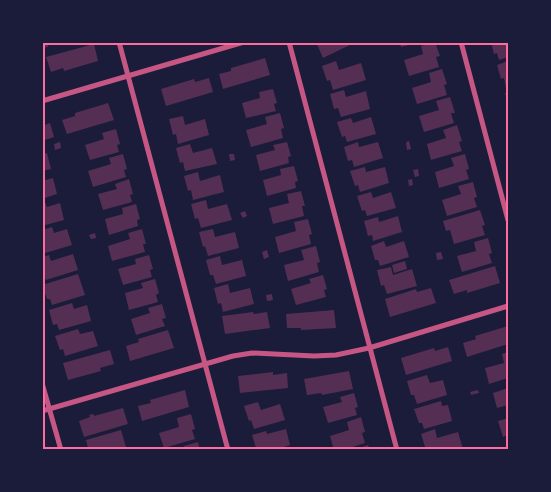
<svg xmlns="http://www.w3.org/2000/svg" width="551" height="492" font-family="'Source Serif 4',serif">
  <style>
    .building { fill: #542f53 }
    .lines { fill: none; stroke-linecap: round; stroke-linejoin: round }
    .minor { stroke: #c65784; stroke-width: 5 }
    .neatline { fill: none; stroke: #ff6b9d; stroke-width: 2 }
  </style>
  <rect width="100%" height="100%" fill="#1b1b3a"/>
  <g class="building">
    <path d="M42 42H47L48 47 42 48Z"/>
    <path d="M316 42H356L323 58Z"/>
    <path d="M400 42H416V43L401 47Z"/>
    <path d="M431 42H435L440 56 436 57 439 67 409 76 404 60 423 54 421 46Z"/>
    <path d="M491 42H508V57L499 60 497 53 494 54Z"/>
    <path d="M94 44 98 61 64 71 63 68 51 72 46 57Z"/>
    <path d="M265 58 270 75 223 89 219 74 231 71V68Z"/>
    <path d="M336 61 339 70 361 63 366 80 333 90 330 80 327 81 322 66Z"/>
    <path d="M508 61V87L506 88 504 78 501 79 497 65Z"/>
    <path d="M442 69 447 84 444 85 447 95 417 104 412 88 431 82 429 73Z"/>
    <path d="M209 78 213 92 166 106 161 89 194 79 195 82Z"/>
    <path d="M273 89 277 103 274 104 276 111 246 118 242 103 260 98 259 92Z"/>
    <path d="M344 90 346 97 366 91 370 109 341 117 338 108 334 109 330 94Z"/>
    <path d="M508 92V104L505 93Z"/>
    <path d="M450 97 455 113H451L454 123 424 132 419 116 439 110 436 101Z"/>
    <path d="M108 103 114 120 67 134 62 120 75 116V113Z"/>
    <path d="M280 113 284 128 281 129 283 138 251 147 246 130 267 124 265 117Z"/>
    <path d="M183 116 185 125 205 119 209 135 178 144 176 134 173 135 169 119Z"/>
    <path d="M371 117 376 134 347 142 345 136 342 137 337 122 351 118 353 123Z"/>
    <path d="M50 123 54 137 42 141V126Z"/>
    <path d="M457 125 462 141 459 142 462 151 431 160 427 144 446 138 443 130Z"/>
    <path d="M116 129 120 144 117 145 119 152 90 160 85 145 104 139 102 133Z"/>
    <path d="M409 141 411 149 407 150 406 142Z"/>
    <path d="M60 142 61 148 55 150 54 144Z"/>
    <path d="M287 142 291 156 288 157 289 163 260 171 256 155 275 150 273 145Z"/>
    <path d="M358 142 359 147 378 142 383 158 354 167 352 160 348 161 344 147Z"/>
    <path d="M190 144 193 153 212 148 217 164 185 171 183 162 180 163 176 148Z"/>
    <path d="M47 153 51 169 42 171V154Z"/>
    <path d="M123 154 127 169 124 170 126 177 93 187 88 171 111 164 109 158Z"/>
    <path d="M229 154H234L235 160 230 161Z"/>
    <path d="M465 154 469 169 466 170 469 179 439 188 435 172 454 166 451 158Z"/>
    <path d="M294 166 298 181 295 182 296 188 267 196 263 180 281 175 280 169Z"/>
    <path d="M365 167 366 172 385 167 389 183 360 192 358 185 355 186 350 171Z"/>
    <path d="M418 169 419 176 415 177 413 170Z"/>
    <path d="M198 172 200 181 220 175 224 192 193 200 191 190 188 191 184 176Z"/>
    <path d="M53 178 57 194 42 199V181Z"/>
    <path d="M129 179 133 194 130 195 132 202 103 210 98 194 117 189 115 184Z"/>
    <path d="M412 179 413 185 409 186 408 180Z"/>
    <path d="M473 182 477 197 474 198 477 207 447 216 442 200 461 194 458 186Z"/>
    <path d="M301 191 305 206H302L304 216 273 224 269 208 289 203 287 194Z"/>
    <path d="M371 192 373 198 391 192 396 208 367 216 365 210 362 211 357 196Z"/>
    <path d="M206 200 208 209 227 204 232 220 201 228 198 218 195 219 191 204Z"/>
    <path d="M45 202 47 207 60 203 64 220 42 226V203Z"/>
    <path d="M136 204 140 219 137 220 138 226 109 235 105 219 123 214 122 208Z"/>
    <path d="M480 210 485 225 482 226 485 235 454 244 450 230 446 231 443 221Z"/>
    <path d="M245 211 247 216 243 218 240 213Z"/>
    <path d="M398 216 402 232 373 241 372 235 368 236 364 221 378 217 379 222Z"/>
    <path d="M308 219 312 234 309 235 311 244 279 253 275 237 296 231 294 222Z"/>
    <path d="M52 227 54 233 67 229 72 245 42 254V230Z"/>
    <path d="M142 229 146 244H143L145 252 112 261 108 246 130 239 128 233Z"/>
    <path d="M213 229 215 237 235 232 239 248 208 256 205 246 203 247 199 232Z"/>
    <path d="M95 233 96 238 91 239 89 235Z"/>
    <path d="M488 238 492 253 489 254 492 263 462 272 457 256 476 251 474 242Z"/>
    <path d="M384 241 386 247 404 241 409 257 380 266 378 260H375L371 246Z"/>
    <path d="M316 246 320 262 317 263 319 272 288 281 284 265 304 260 301 250Z"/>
    <path d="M267 250 269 257 264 259 262 252Z"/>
    <path d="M441 252 443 259 437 260 436 253Z"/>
    <path d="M73 254 78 270 46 280 42 273V257L49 255 51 261Z"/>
    <path d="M149 255 153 269 150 270 152 277 123 285 118 269 136 264 135 259Z"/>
    <path d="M220 256 222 265 242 260 246 276 216 284 213 275H210L206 260Z"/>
    <path d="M405 261 407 269 394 273 392 265Z"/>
    <path d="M495 266 500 283 467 293V290L454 294 449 280Z"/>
    <path d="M391 267 393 275 412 269 417 286 387 294 384 285 381 286 377 270Z"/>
    <path d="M78 274 85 295 52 305 50 299H47L42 285Z"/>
    <path d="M323 275 327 289 324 290 326 297 296 305 291 289 311 283 309 279Z"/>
    <path d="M155 279 159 293 156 295 158 302 129 310 125 293 143 288 141 283Z"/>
    <path d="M228 284 230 293 250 288 254 304 223 312 221 303 218 304 214 288Z"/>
    <path d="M431 288 436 303 390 317 385 299 416 289 417 292Z"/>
    <path d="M272 294 273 300 267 301 266 295Z"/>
    <path d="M72 303 74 309 87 305 91 321 59 330 57 324 53 325 49 310Z"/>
    <path d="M162 304 166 318 162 319 165 326 136 335 131 319 150 313 148 308Z"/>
    <path d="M334 310 336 328 301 330V328H287L286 314Z"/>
    <path d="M253 312 254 314 267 312 270 328 225 334 222 316Z"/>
    <path d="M508 326V344L467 357 463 343 476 339 475 336Z"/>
    <path d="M78 329 80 334 93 331 98 346 65 356 63 349 60 350 55 336Z"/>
    <path d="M168 330 174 348 130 361 126 346 139 342 138 339Z"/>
    <path d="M448 347 452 361 406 375 401 358 434 348 435 351Z"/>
    <path d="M110 350 114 364 100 368 101 371 68 380 63 363Z"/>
    <path d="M508 352V378L489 384 485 368 504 363 502 354Z"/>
    <path d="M349 371 353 389 322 395 321 393 307 395 304 379Z"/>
    <path d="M273 372V375L287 373 288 388 240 393 238 376Z"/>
    <path d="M427 375 430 383 443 380 447 395 417 404 414 395H411L407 381Z"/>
    <path d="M508 388V405L497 408 493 393Z"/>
    <path d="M185 390 189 407 142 421 138 406 151 403 150 400Z"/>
    <path d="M478 390 479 393 471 395 470 392Z"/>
    <path d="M354 393 358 407 355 408 357 415 328 423 323 407 342 402 340 397Z"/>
    <path d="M441 401 442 406 448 405 452 421 424 429 422 423H419L414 409Z"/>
    <path d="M258 402 261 410 280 404 285 420 254 429 251 420 249 421 244 406Z"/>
    <path d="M123 408 128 424 84 437 79 421 90 417 89 415 94 414V416Z"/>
    <path d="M191 414 195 429 192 430 195 439 164 448 159 433 179 427 177 418Z"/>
    <path d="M361 417 365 432 362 433 365 443 343 450H334L330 436 349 430 347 422Z"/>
    <path d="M508 418V435L503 437 498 421Z"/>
    <path d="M286 429 290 445 276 450 256 448 252 435 266 431 267 434Z"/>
    <path d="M435 429 437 438 458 432 463 449 426 450 421 434Z"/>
    <path d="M121 430 126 447 117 450H83L88 448 86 440Z"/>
    <path d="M198 442 200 450H185L184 446Z"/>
    <path d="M368 445 370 450H357V449Z"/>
  </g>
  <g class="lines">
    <g class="minor">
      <path d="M119 42 228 450"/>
      <path d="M289 42 397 450"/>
      <path d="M461 42 508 220"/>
      <path d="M42 101 244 42"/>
      <path d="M42 383 61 450"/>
      <path d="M42 411 233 356 252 353 314 356 336 355 369 348 508 306"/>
    </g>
  </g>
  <rect width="551" height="492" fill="none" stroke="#1b1b3a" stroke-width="88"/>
  <rect x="44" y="44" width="463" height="404" class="neatline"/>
</svg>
